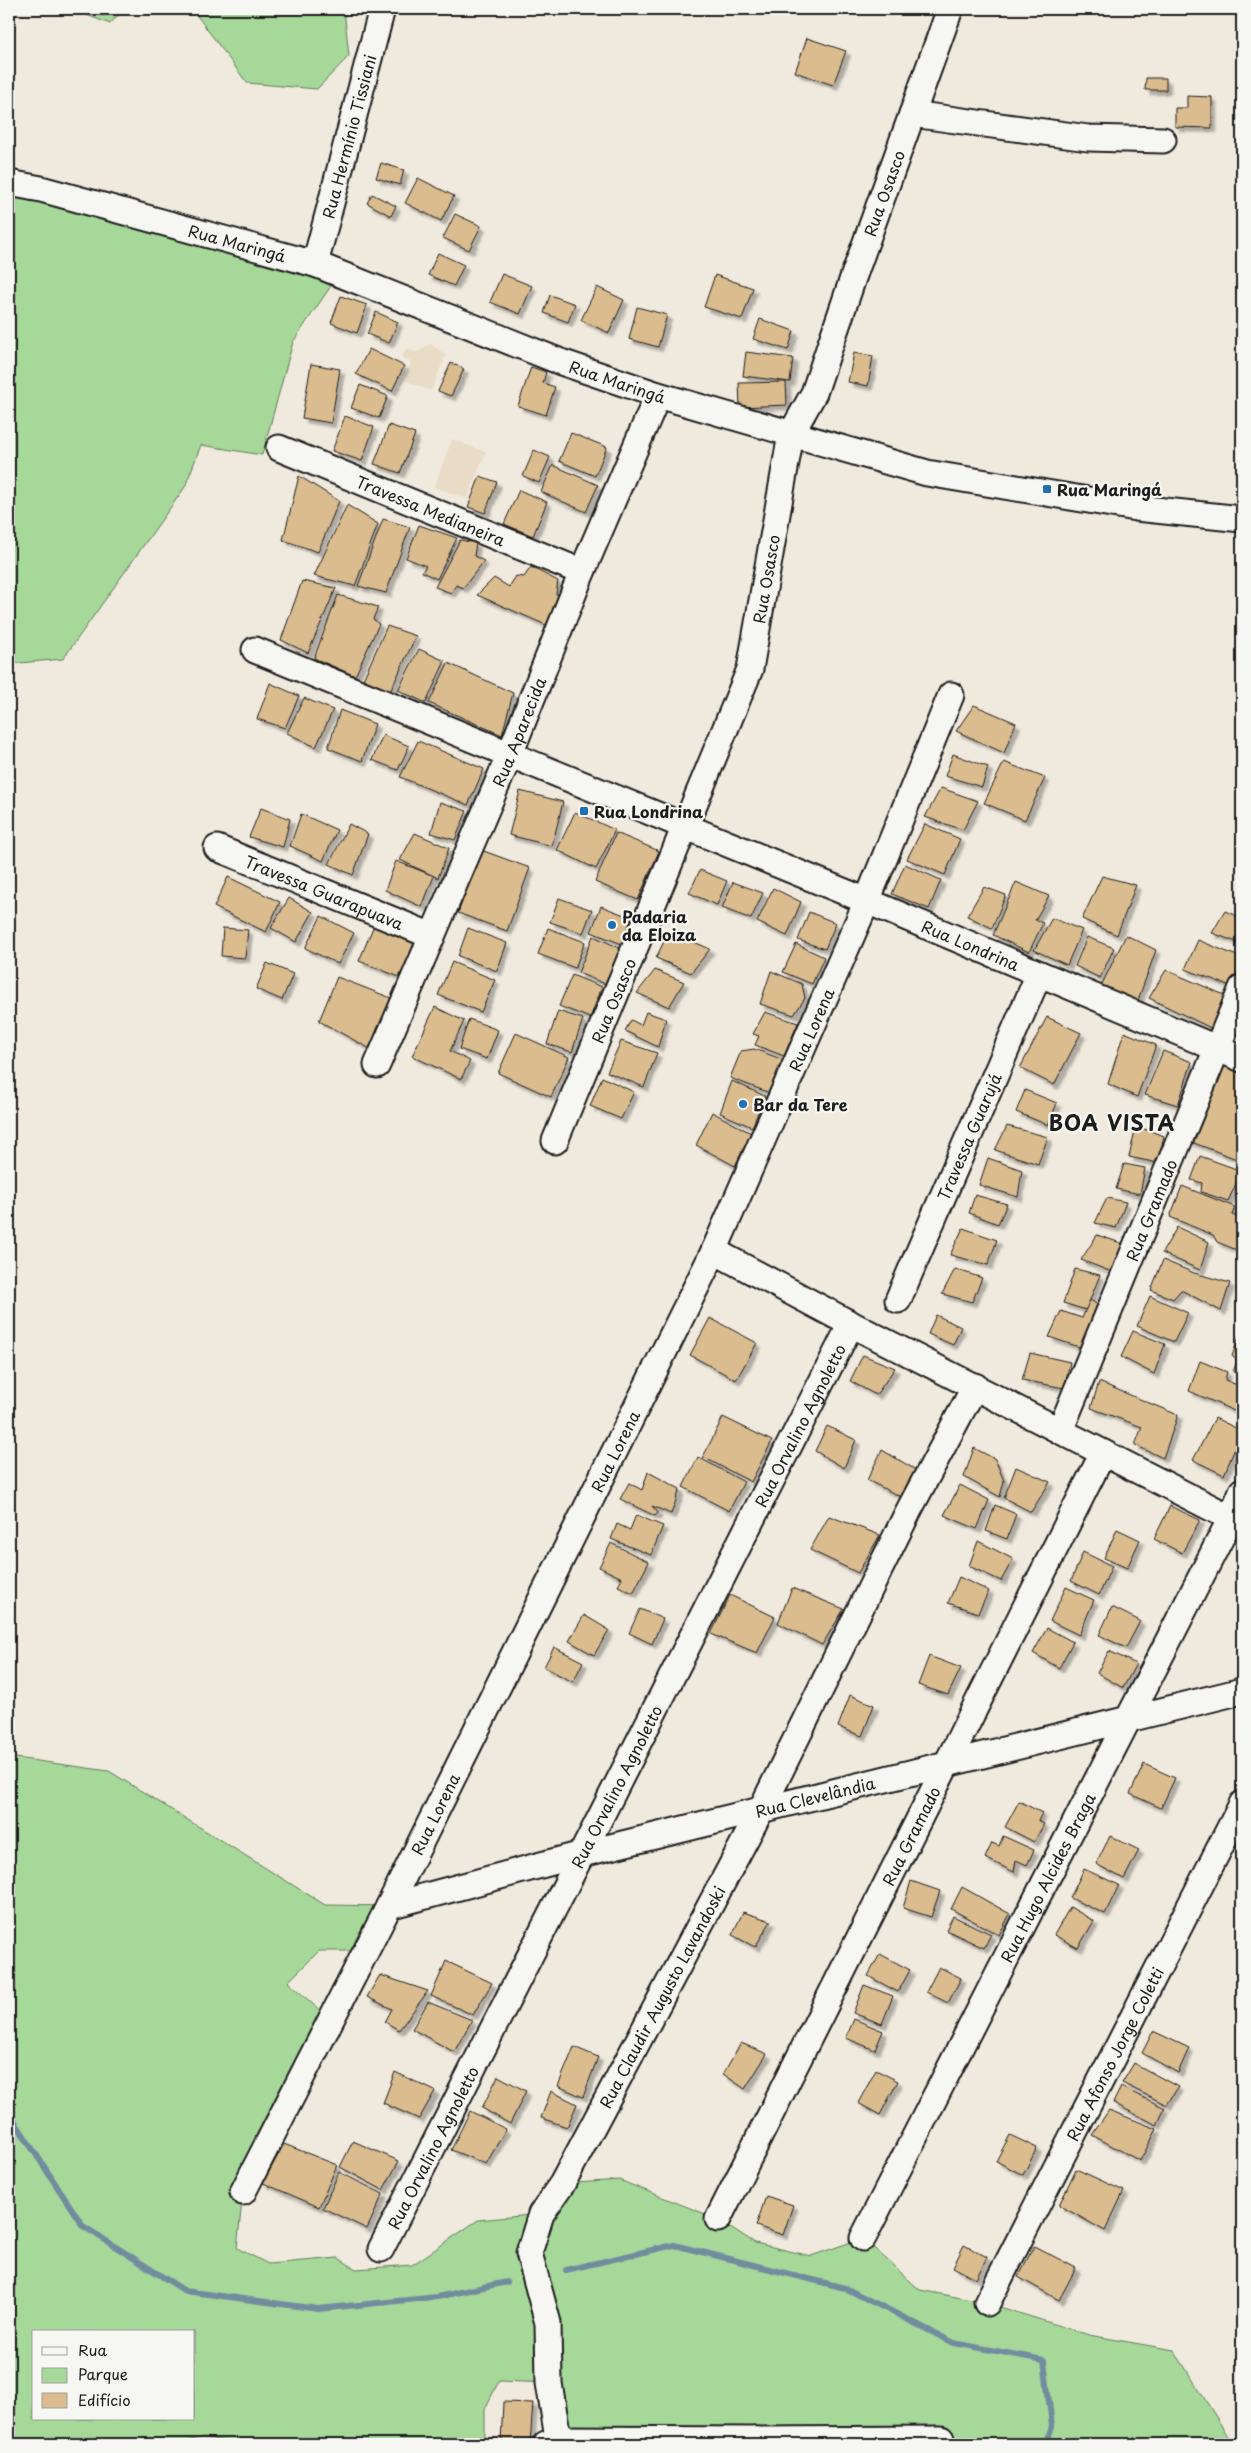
<svg xmlns="http://www.w3.org/2000/svg" width="1251" height="2453" font-family="'Playpen Sans',sans-serif">
  <style>
    .built { fill: #e9dcc6 }
    .green { fill: #a6d899; stroke: #617a5a; fill-rule: evenodd }
    .lines { fill: none; stroke-linecap: round; stroke-linejoin: round }
    .stream { stroke: #728c9f; stroke-width: 6 }
    .building { fill: #dabc8e; stroke: #1c1c1c; filter: url(#shadow) }
    .minor-casing { stroke: #1c1c1c; stroke-width: 29 }
    .minor { stroke: #f6f6f2; stroke-width: 25 }
    .poi-dot { fill: #1f6fb2; stroke: #f6f6f2; stroke-width: 2 }
    .labels { text-anchor: middle; dominant-baseline: central; stroke-width: 4.5; stroke-linejoin: round; paint-order: stroke }
    .street-label { font-size: 16px; fill: #1c1c1c; stroke: #f6f6f2 }
    .poi-label { font-size: 16px; font-weight: bold; fill: #1c1c1c; stroke: #f6f6f2; text-anchor: start }
    .district-label { font-size: 21px; font-weight: bold; letter-spacing: 1px; fill: #1c1c1c; stroke: #f6f6f2 }
  </style>
  <defs>
    <filter id="shadow"><feDropShadow dx="4.5" dy="4.5" stdDeviation="1" flood-color="#0004"/></filter>
  </defs>
  <rect width="100%" height="100%" fill="#f0eade"/>
  <filter id="ink" filterUnits="userSpaceOnUse"><feTurbulence type="fractalNoise" baseFrequency=".02" numOctaves="2"/><feDisplacementMap in="SourceGraphic" scale="10" xChannelSelector="R" yChannelSelector="G"/><feConvolveMatrix kernelMatrix="1 2 1 2 8 2 1 2 1" color-interpolation-filters="sRGB"/></filter>
  <g filter="url(#ink)">
    <g class="built">
      <path d="M431 344 446 355 431 391 404 380 411 362 402 358 406 348 416 352Z"/>
      <path d="M452 439 486 452 467 499 434 487Z"/>
    </g>
    <g class="green">
      <path d="M71 9H124L110 24Z"/>
      <path d="M192 9H344L349 56 317 89 247 83Z"/>
      <path d="M9 183 339 274 293 342 262 455 201 445 185 487 63 659 9 664Z"/>
      <path d="M9 1757 109 1771 325 1905 389 1906 366 1951H319L288 1982 331 2020 243 2192 237 2248 268 2264 338 2258 356 2269 412 2265 478 2220 541 2214 562 2184 619 2180 718 2219 755 2243 811 2256 863 2238 920 2290 987 2303 1089 2335 1174 2350 1233 2444H559L549 2383 499 2381 485 2409V2444H239L203 2437 175 2444H9ZM34 2332H194V2419H34Z"/>
    </g>
    <g class="lines">
      <g class="stream">
        <path d="M9 2113 83 2226 185 2291 318 2309 437 2297 507 2282"/>
        <path d="M566 2270 674 2245 845 2288 954 2343 1044 2360 1052 2426 1046 2444"/>
      </g>
    </g>
    <g class="building">
      <path d="M807 38 846 51 833 85 795 72Z"/>
      <path d="M1146 78H1166V90H1145Z"/>
      <path d="M1187 96 1212 97V128L1175 127V108H1187Z"/>
      <path d="M381 163 404 170 400 185 376 178Z"/>
      <path d="M418 178 454 196 441 221 405 203Z"/>
      <path d="M372 194 396 206 391 216 367 203Z"/>
      <path d="M455 214 481 226 469 250 443 238Z"/>
      <path d="M438 253 464 265 454 286 428 275Z"/>
      <path d="M502 274 532 286 520 314 490 302Z"/>
      <path d="M715 275 753 288 742 319 704 307Z"/>
      <path d="M597 287 624 300 609 333 581 320Z"/>
      <path d="M550 295 575 304 568 322 544 313Z"/>
      <path d="M341 296 367 305 357 333 331 323Z"/>
      <path d="M637 307 667 315 658 347 629 339Z"/>
      <path d="M376 312 398 322 389 343 367 334Z"/>
      <path d="M760 319 794 331 788 350 753 339Z"/>
      <path d="M369 349 404 366 392 391 356 374Z"/>
      <path d="M746 352 793 358 790 382 743 376Z"/>
      <path d="M854 353 873 356 868 386 848 382Z"/>
      <path d="M451 363 464 369 451 396 438 391Z"/>
      <path d="M311 364 340 369 331 423 302 418Z"/>
      <path d="M531 367 546 372 543 383 555 387 546 415 518 406Z"/>
      <path d="M786 382 787 405 740 407 739 383Z"/>
      <path d="M360 385 388 396 379 418 351 408Z"/>
      <path d="M345 416 374 427 362 461 332 451Z"/>
      <path d="M389 425 415 434 400 473 374 464Z"/>
      <path d="M571 433 607 447 595 476 559 461Z"/>
      <path d="M534 450 550 457 539 483 523 476Z"/>
      <path d="M553 465 598 485 586 512 541 492Z"/>
      <path d="M299 476 339 501 318 552 283 540Z"/>
      <path d="M480 476 497 482 485 513 468 507Z"/>
      <path d="M519 490 547 502 533 536 504 524Z"/>
      <path d="M347 505 378 524 355 586 314 576Z"/>
      <path d="M383 519 410 527 386 593 358 586Z"/>
      <path d="M419 525 457 538 437 579 422 572 426 566 406 558Z"/>
      <path d="M460 540 476 543 474 556 484 561 463 588 456 585 451 593 435 587Z"/>
      <path d="M531 567 558 581 556 594 561 596 546 625 477 595 494 578 509 587 516 576 524 577Z"/>
      <path d="M302 581 336 588 308 653 281 640Z"/>
      <path d="M338 595 378 607 373 619 379 624 355 676 314 658Z"/>
      <path d="M387 626 416 636 389 694 361 684Z"/>
      <path d="M419 649 445 661 426 703 398 690Z"/>
      <path d="M448 663 513 693 502 735 429 703Z"/>
      <path d="M270 683 299 696 285 728 257 719Z"/>
      <path d="M304 698 333 710 316 747 287 733Z"/>
      <path d="M974 705 1016 723 1004 753 956 731Z"/>
      <path d="M340 710 375 724 362 761 328 748Z"/>
      <path d="M383 735 409 746 398 770 372 760Z"/>
      <path d="M418 741 484 769 468 805 400 777Z"/>
      <path d="M953 754 988 767 982 787 945 776Z"/>
      <path d="M1004 762 1045 778 1025 820 984 803Z"/>
      <path d="M941 788 978 801 963 830 925 817Z"/>
      <path d="M520 791 563 802 552 846 509 835Z"/>
      <path d="M440 802 467 811 455 840 431 833Z"/>
      <path d="M261 808 290 819 283 847 249 837Z"/>
      <path d="M575 812 615 830 596 869 557 850Z"/>
      <path d="M301 814 337 830 323 861 290 846Z"/>
      <path d="M349 824 368 834 353 875 329 864Z"/>
      <path d="M925 824 960 839 945 875 907 859Z"/>
      <path d="M415 833 449 848 438 878 400 860Z"/>
      <path d="M616 833 659 851 638 900 595 882Z"/>
      <path d="M481 850 530 868 507 931 458 913Z"/>
      <path d="M396 861 434 876 422 907 385 890Z"/>
      <path d="M905 864 941 880 929 909 892 894Z"/>
      <path d="M700 870 727 881 717 905 689 893Z"/>
      <path d="M1102 876 1136 885 1117 935 1082 919Z"/>
      <path d="M228 877 280 902 266 932 214 907Z"/>
      <path d="M733 882 763 893 751 919 722 908Z"/>
      <path d="M1016 882 1049 896 1035 920 1043 923 1029 952 993 935Z"/>
      <path d="M984 887 1006 895 992 928 967 916Z"/>
      <path d="M773 888 801 902 787 936 757 922Z"/>
      <path d="M289 898 313 912 296 942 271 928Z"/>
      <path d="M559 898 592 910 583 933 550 922Z"/>
      <path d="M601 906 632 918 622 944 591 932Z"/>
      <path d="M1225 911 1242 918V944L1212 933Z"/>
      <path d="M809 912 836 923 825 949 798 940Z"/>
      <path d="M321 916 354 933 338 964 305 948Z"/>
      <path d="M1052 918 1082 930 1067 965 1034 950Z"/>
      <path d="M374 925 417 942 402 978 359 961Z"/>
      <path d="M223 928 248 930 245 958 221 956Z"/>
      <path d="M468 928 507 943 497 971 458 956Z"/>
      <path d="M548 928 585 942 575 968 538 954Z"/>
      <path d="M669 931 710 949 691 973 656 958Z"/>
      <path d="M1126 935 1156 950 1137 1003 1100 988Z"/>
      <path d="M593 936 622 949 608 985 578 973Z"/>
      <path d="M1087 937 1114 948 1100 978 1075 966Z"/>
      <path d="M1198 940 1242 958 1233 987 1185 969Z"/>
      <path d="M796 944 824 957 812 984 783 972Z"/>
      <path d="M452 962 495 980 481 1012 438 995Z"/>
      <path d="M267 963 293 974 282 1000 256 989Z"/>
      <path d="M655 970 684 982 669 1007 637 993Z"/>
      <path d="M1166 970 1229 997 1217 1031 1149 998Z"/>
      <path d="M771 971 802 984 805 998 794 1015 760 1004Z"/>
      <path d="M572 975 602 987 590 1018 559 1006Z"/>
      <path d="M337 977 391 998 374 1051 319 1021Z"/>
      <path d="M435 1007 464 1021 450 1051 470 1061 461 1079 412 1056Z"/>
      <path d="M558 1011 583 1019 572 1052 547 1044Z"/>
      <path d="M646 1012 666 1019 658 1047 625 1031 631 1020 641 1025Z"/>
      <path d="M765 1012 798 1023 784 1056 755 1045 759 1036 753 1034Z"/>
      <path d="M1047 1017 1081 1033 1054 1085 1020 1068Z"/>
      <path d="M469 1019 498 1030 487 1059 459 1049Z"/>
      <path d="M1124 1032 1156 1045 1137 1097 1108 1084Z"/>
      <path d="M516 1033 569 1057 551 1097 498 1073Z"/>
      <path d="M621 1041 657 1053 644 1087 607 1072Z"/>
      <path d="M754 1049 784 1060 770 1093 730 1078 741 1051Z"/>
      <path d="M1163 1051 1192 1062 1178 1105 1145 1095Z"/>
      <path d="M1219 1064 1242 1074V1161L1186 1140Z"/>
      <path d="M602 1077 634 1092 621 1119 590 1106Z"/>
      <path d="M732 1081 765 1096 752 1127 720 1113Z"/>
      <path d="M1025 1090 1057 1103 1048 1125 1016 1112Z"/>
      <path d="M712 1112 751 1133 735 1166 696 1145Z"/>
      <path d="M1007 1126 1048 1137 1038 1164 995 1150Z"/>
      <path d="M1136 1126 1164 1136 1158 1163 1129 1157Z"/>
      <path d="M1200 1156 1242 1171 1228 1201 1201 1192 1202 1183 1191 1180Z"/>
      <path d="M988 1158 1022 1170 1018 1197 979 1185Z"/>
      <path d="M1124 1164 1145 1168 1140 1194 1116 1189Z"/>
      <path d="M1182 1186 1235 1207 1232 1215 1242 1219V1252L1217 1242 1213 1235 1170 1217Z"/>
      <path d="M975 1195 1007 1204 998 1224 969 1213Z"/>
      <path d="M1107 1198 1126 1202 1116 1228 1095 1223Z"/>
      <path d="M1177 1227 1209 1242 1200 1270 1162 1253Z"/>
      <path d="M963 1228 997 1240 988 1265 950 1255Z"/>
      <path d="M1097 1235 1124 1244 1112 1272 1081 1260Z"/>
      <path d="M1163 1260 1194 1273 1230 1283 1221 1311 1181 1290 1173 1299 1151 1290Z"/>
      <path d="M955 1269 982 1278 972 1302 942 1294Z"/>
      <path d="M1075 1269 1100 1275 1086 1310 1063 1303Z"/>
      <path d="M1150 1296 1188 1313 1174 1342 1137 1326Z"/>
      <path d="M1090 1300 1101 1307 1085 1349 1049 1337 1061 1311 1082 1318Z"/>
      <path d="M936 1315 961 1327 953 1345 928 1334Z"/>
      <path d="M710 1318 757 1343 736 1380 690 1355Z"/>
      <path d="M1133 1331 1165 1344 1154 1374 1121 1357Z"/>
      <path d="M1240 1334 1242 1335V1376L1233 1372 1237 1361 1232 1356Z"/>
      <path d="M1030 1353 1070 1362 1064 1388 1022 1380Z"/>
      <path d="M863 1355 895 1368 876 1395 850 1381Z"/>
      <path d="M1200 1361 1227 1372 1225 1380 1242 1387 1241 1414 1189 1391Z"/>
      <path d="M1099 1382 1178 1415 1163 1458 1135 1445 1142 1427 1091 1408Z"/>
      <path d="M723 1417 772 1441 751 1482 703 1457Z"/>
      <path d="M1215 1418 1242 1431 1224 1475 1193 1460Z"/>
      <path d="M827 1426 856 1440 844 1468 815 1451Z"/>
      <path d="M974 1448 995 1459 1004 1481 1000 1497 964 1477Z"/>
      <path d="M882 1450 916 1470 903 1498 867 1480Z"/>
      <path d="M698 1457 744 1482 729 1511 683 1487Z"/>
      <path d="M1016 1467 1050 1482 1031 1512 1004 1498Z"/>
      <path d="M648 1472 680 1489 671 1514 652 1506 658 1513 655 1516 620 1499 629 1483 642 1490Z"/>
      <path d="M960 1485 989 1500 977 1529 944 1515Z"/>
      <path d="M995 1505 1016 1514 1007 1539 986 1531Z"/>
      <path d="M1170 1506 1200 1520 1182 1553 1154 1539Z"/>
      <path d="M636 1515 663 1526 651 1555 611 1539 617 1524 630 1530Z"/>
      <path d="M829 1516 880 1535 858 1573 810 1550Z"/>
      <path d="M1117 1529 1140 1540 1127 1568 1104 1558Z"/>
      <path d="M978 1541 1013 1559 1001 1581 969 1566Z"/>
      <path d="M611 1543 649 1562 633 1593 618 1586 622 1578 599 1567Z"/>
      <path d="M1083 1552 1112 1566 1099 1595 1071 1581Z"/>
      <path d="M959 1577 989 1591 978 1613 948 1603Z"/>
      <path d="M1066 1587 1094 1600 1079 1635 1050 1621Z"/>
      <path d="M792 1588 844 1609 822 1645 778 1623Z"/>
      <path d="M730 1595 775 1617 757 1653 711 1634Z"/>
      <path d="M1112 1607 1140 1621 1126 1648 1099 1635Z"/>
      <path d="M640 1609 663 1619 652 1644 629 1633Z"/>
      <path d="M584 1615 609 1630 594 1655 569 1641Z"/>
      <path d="M1047 1628 1073 1642 1059 1668 1033 1653Z"/>
      <path d="M554 1647 583 1662 573 1682 544 1667Z"/>
      <path d="M1109 1651 1136 1664 1123 1688 1097 1673Z"/>
      <path d="M929 1656 961 1668 948 1695 918 1685Z"/>
      <path d="M850 1695 874 1705 862 1736 838 1727Z"/>
      <path d="M1144 1764 1175 1778 1161 1808 1130 1794Z"/>
      <path d="M1019 1801 1042 1813 1038 1821 1044 1824 1034 1842 1005 1827Z"/>
      <path d="M1003 1836 1034 1850 1027 1865 1016 1860 1014 1872 985 1858 992 1843 999 1846Z"/>
      <path d="M1110 1836 1139 1850 1124 1879 1096 1864Z"/>
      <path d="M1084 1869 1119 1885 1105 1914 1070 1898Z"/>
      <path d="M911 1881 940 1891 931 1917 903 1908Z"/>
      <path d="M962 1887 1010 1914 999 1935 951 1909Z"/>
      <path d="M1070 1907 1094 1921 1078 1948 1054 1935Z"/>
      <path d="M743 1912 771 1921 755 1947 732 1935Z"/>
      <path d="M953 1916 991 1934 984 1948 946 1930Z"/>
      <path d="M880 1954 910 1970 898 1992 868 1976Z"/>
      <path d="M446 1961 492 1983 473 2015 431 1996Z"/>
      <path d="M939 1967 961 1978 948 2003 926 1992Z"/>
      <path d="M380 1975 428 1991 399 2030 385 2022 392 2009 367 1997Z"/>
      <path d="M864 1985 893 1996 882 2024 853 2013Z"/>
      <path d="M428 2002 472 2020 454 2052 412 2029Z"/>
      <path d="M854 2019 883 2031 875 2050 846 2038Z"/>
      <path d="M1153 2031 1189 2048 1178 2073 1142 2053Z"/>
      <path d="M741 2043 767 2054 745 2089 723 2074Z"/>
      <path d="M574 2047 598 2057 583 2097 558 2086Z"/>
      <path d="M1134 2063 1178 2087 1167 2105 1122 2083Z"/>
      <path d="M876 2070 898 2081 880 2115 858 2103Z"/>
      <path d="M395 2072 435 2091 419 2119 383 2103Z"/>
      <path d="M498 2076 526 2091 510 2124 482 2108Z"/>
      <path d="M1121 2087 1165 2108 1157 2125 1113 2103Z"/>
      <path d="M551 2091 577 2104 567 2127 541 2118Z"/>
      <path d="M1109 2110 1157 2129 1140 2161 1092 2135Z"/>
      <path d="M470 2111 506 2129 486 2164 451 2150Z"/>
      <path d="M1010 2135 1037 2148 1023 2175 996 2161Z"/>
      <path d="M353 2141 399 2161 383 2190 340 2167Z"/>
      <path d="M284 2144 337 2165 319 2207 263 2183Z"/>
      <path d="M1076 2169 1124 2191 1105 2231 1059 2205Z"/>
      <path d="M339 2172 383 2194 367 2229 323 2208Z"/>
      <path d="M766 2196 793 2205 783 2235 756 2226Z"/>
      <path d="M964 2245 987 2257 976 2279 953 2267Z"/>
      <path d="M1034 2246 1076 2268 1059 2300 1018 2277Z"/>
      <path d="M503 2402 533 2403 530 2444 501 2443Z"/>
    </g>
    <g class="lines">
      <g class="minor-casing">
        <g id="minor">
          <path d="M912 114 1088 138 1163 140"/>
          <path id="s1" d="M9 183 41 189 315 264 561 362 658 395 927 473 1136 508 1242 519"/>
          <path id="s2" d="M315 264 382 9"/>
          <path id="s3" d="M279 448 582 572"/>
          <path id="s4" d="M255 650 867 901 1242 1059"/>
          <path id="s5" d="M217 848 432 936"/>
          <path id="s6" d="M377 1065 510 754 582 572 658 395"/>
          <path id="s7" d="M555 1141 750 669 791 434 814 393 853 278 950 9"/>
          <path d="M714 1251 851 1324 1231 1518"/>
          <path id="s8" d="M898 1300 1039 974"/>
          <path id="s9" d="M1060 1431 1242 988"/>
          <path id="s10" d="M389 1906 582 1854 1242 1691"/>
          <path id="s11" d="M243 2192 389 1906 714 1251 867 901 951 695"/>
          <path id="s12" d="M718 2219 1103 1453"/>
          <path id="s13" d="M863 2238 1231 1518 1242 1491"/>
          <path id="s14" d="M381 2249 851 1324"/>
          <path id="s15" d="M987 2303 1242 1804"/>
          <path d="M756 2440 941 2439"/>
          <path d="M546 2444 559 2439 756 2440 754 2444"/>
          <path id="s16" d="M559 2444 549 2383 548 2323 529 2253 541 2214 562 2184 761 1810 909 1510 975 1386"/>
        </g>
      </g>
      <use href="#minor" class="minor"/>
    </g>
  </g>
  <g class="poi-dot">
    <rect x="1042" y="484" width="10" height="10" rx="2.5"/>
    <rect x="579" y="806" width="10" height="10" rx="2.5"/>
    <circle cx="612" cy="925" r="5"/>
    <circle cx="743" cy="1104" r="5"/>
  </g>
  <g class="labels">
    <g class="street-label">
      <text stroke="none"><textPath href="#s2" startOffset="132">Rua Hermínio Tissiani</textPath></text>
      <text stroke="none"><textPath href="#s7" startOffset="1008">Rua Osasco</textPath></text>
      <text stroke="none"><textPath href="#s1" startOffset="236">Rua Maringá</textPath></text>
      <text stroke="none"><textPath href="#s1" startOffset="641">Rua Maringá</textPath></text>
      <text stroke="none"><textPath href="#s3" startOffset="164">Travessa Medianeira</textPath></text>
      <text stroke="none"><textPath href="#s7" startOffset="602">Rua Osasco</textPath></text>
      <text stroke="none"><textPath href="#s6" startOffset="362">Rua Aparecida</textPath></text>
      <text stroke="none"><textPath href="#s5" startOffset="116">Travessa Guarapuava</textPath></text>
      <text stroke="none"><textPath href="#s4" startOffset="774">Rua Londrina</textPath></text>
      <text stroke="none"><textPath href="#s7" startOffset="152">Rua Osasco</textPath></text>
      <text stroke="none"><textPath href="#s11" startOffset="1294">Rua Lorena</textPath></text>
      <text stroke="none"><textPath href="#s8" startOffset="178">Travessa Guarujá</textPath></text>
      <text stroke="none"><textPath href="#s9" startOffset="239">Rua Gramado</textPath></text>
      <text stroke="none"><textPath href="#s14" startOffset="924">Rua Orvalino Agnoletto</textPath></text>
      <text stroke="none"><textPath href="#s11" startOffset="829">Rua Lorena</textPath></text>
      <text stroke="none"><textPath href="#s14" startOffset="519">Rua Orvalino Agnoletto</textPath></text>
      <text stroke="none"><textPath href="#s10" startOffset="440">Rua Clevelândia</textPath></text>
      <text stroke="none"><textPath href="#s11" startOffset="424">Rua Lorena</textPath></text>
      <text stroke="none"><textPath href="#s12" startOffset="429">Rua Gramado</textPath></text>
      <text stroke="none"><textPath href="#s13" startOffset="405">Rua Hugo Alcides Braga</textPath></text>
      <text stroke="none"><textPath href="#s16" startOffset="484">Rua Claudir Augusto Lavandoski</textPath></text>
      <text stroke="none"><textPath href="#s15" startOffset="280">Rua Afonso Jorge Coletti</textPath></text>
      <text stroke="none"><textPath href="#s14" startOffset="114">Rua Orvalino Agnoletto</textPath></text>
    </g>
    <g class="poi-label">
      <text x="1057" y="489">Rua Maringá</text>
      <text x="594" y="811">Rua Londrina</text>
      <text x="622" y="916">Padaria<tspan x="622" dy="18">da Eloiza</tspan></text>
      <text x="753" y="1104">Bar da Tere</text>
    </g>
    <g class="district-label">
      <text x="1112" y="1122">BOA VISTA</text>
    </g>
  </g>
  <rect width="1251" height="2453" fill="none" stroke="#f6f6f2" stroke-width="30"/>
  <rect x="15" y="15" width="1221" height="2423" fill="none" stroke="#1c1c1c" stroke-width="2" filter="url(#ink)"/>
  <rect x="32" y="2330" width="162" height="90" fill="#f6f6f2" stroke="#9f9f9c"/>
  <rect x="42" y="2347" width="25" height="8" fill="#f6f6f2" stroke="#9f9f9c"/>
  <text x="78" y="2356" font-size="15" fill="#1c1c1c">Rua</text>
  <rect x="42" y="2368" width="25" height="15" fill="#a6d899" stroke="#9f9f9c"/>
  <text x="78" y="2380" font-size="15" fill="#1c1c1c">Parque</text>
  <rect x="42" y="2393" width="25" height="15" fill="#dabc8e" stroke="#9f9f9c"/>
  <text x="78" y="2406" font-size="15" fill="#1c1c1c">Edifício</text>
</svg>
